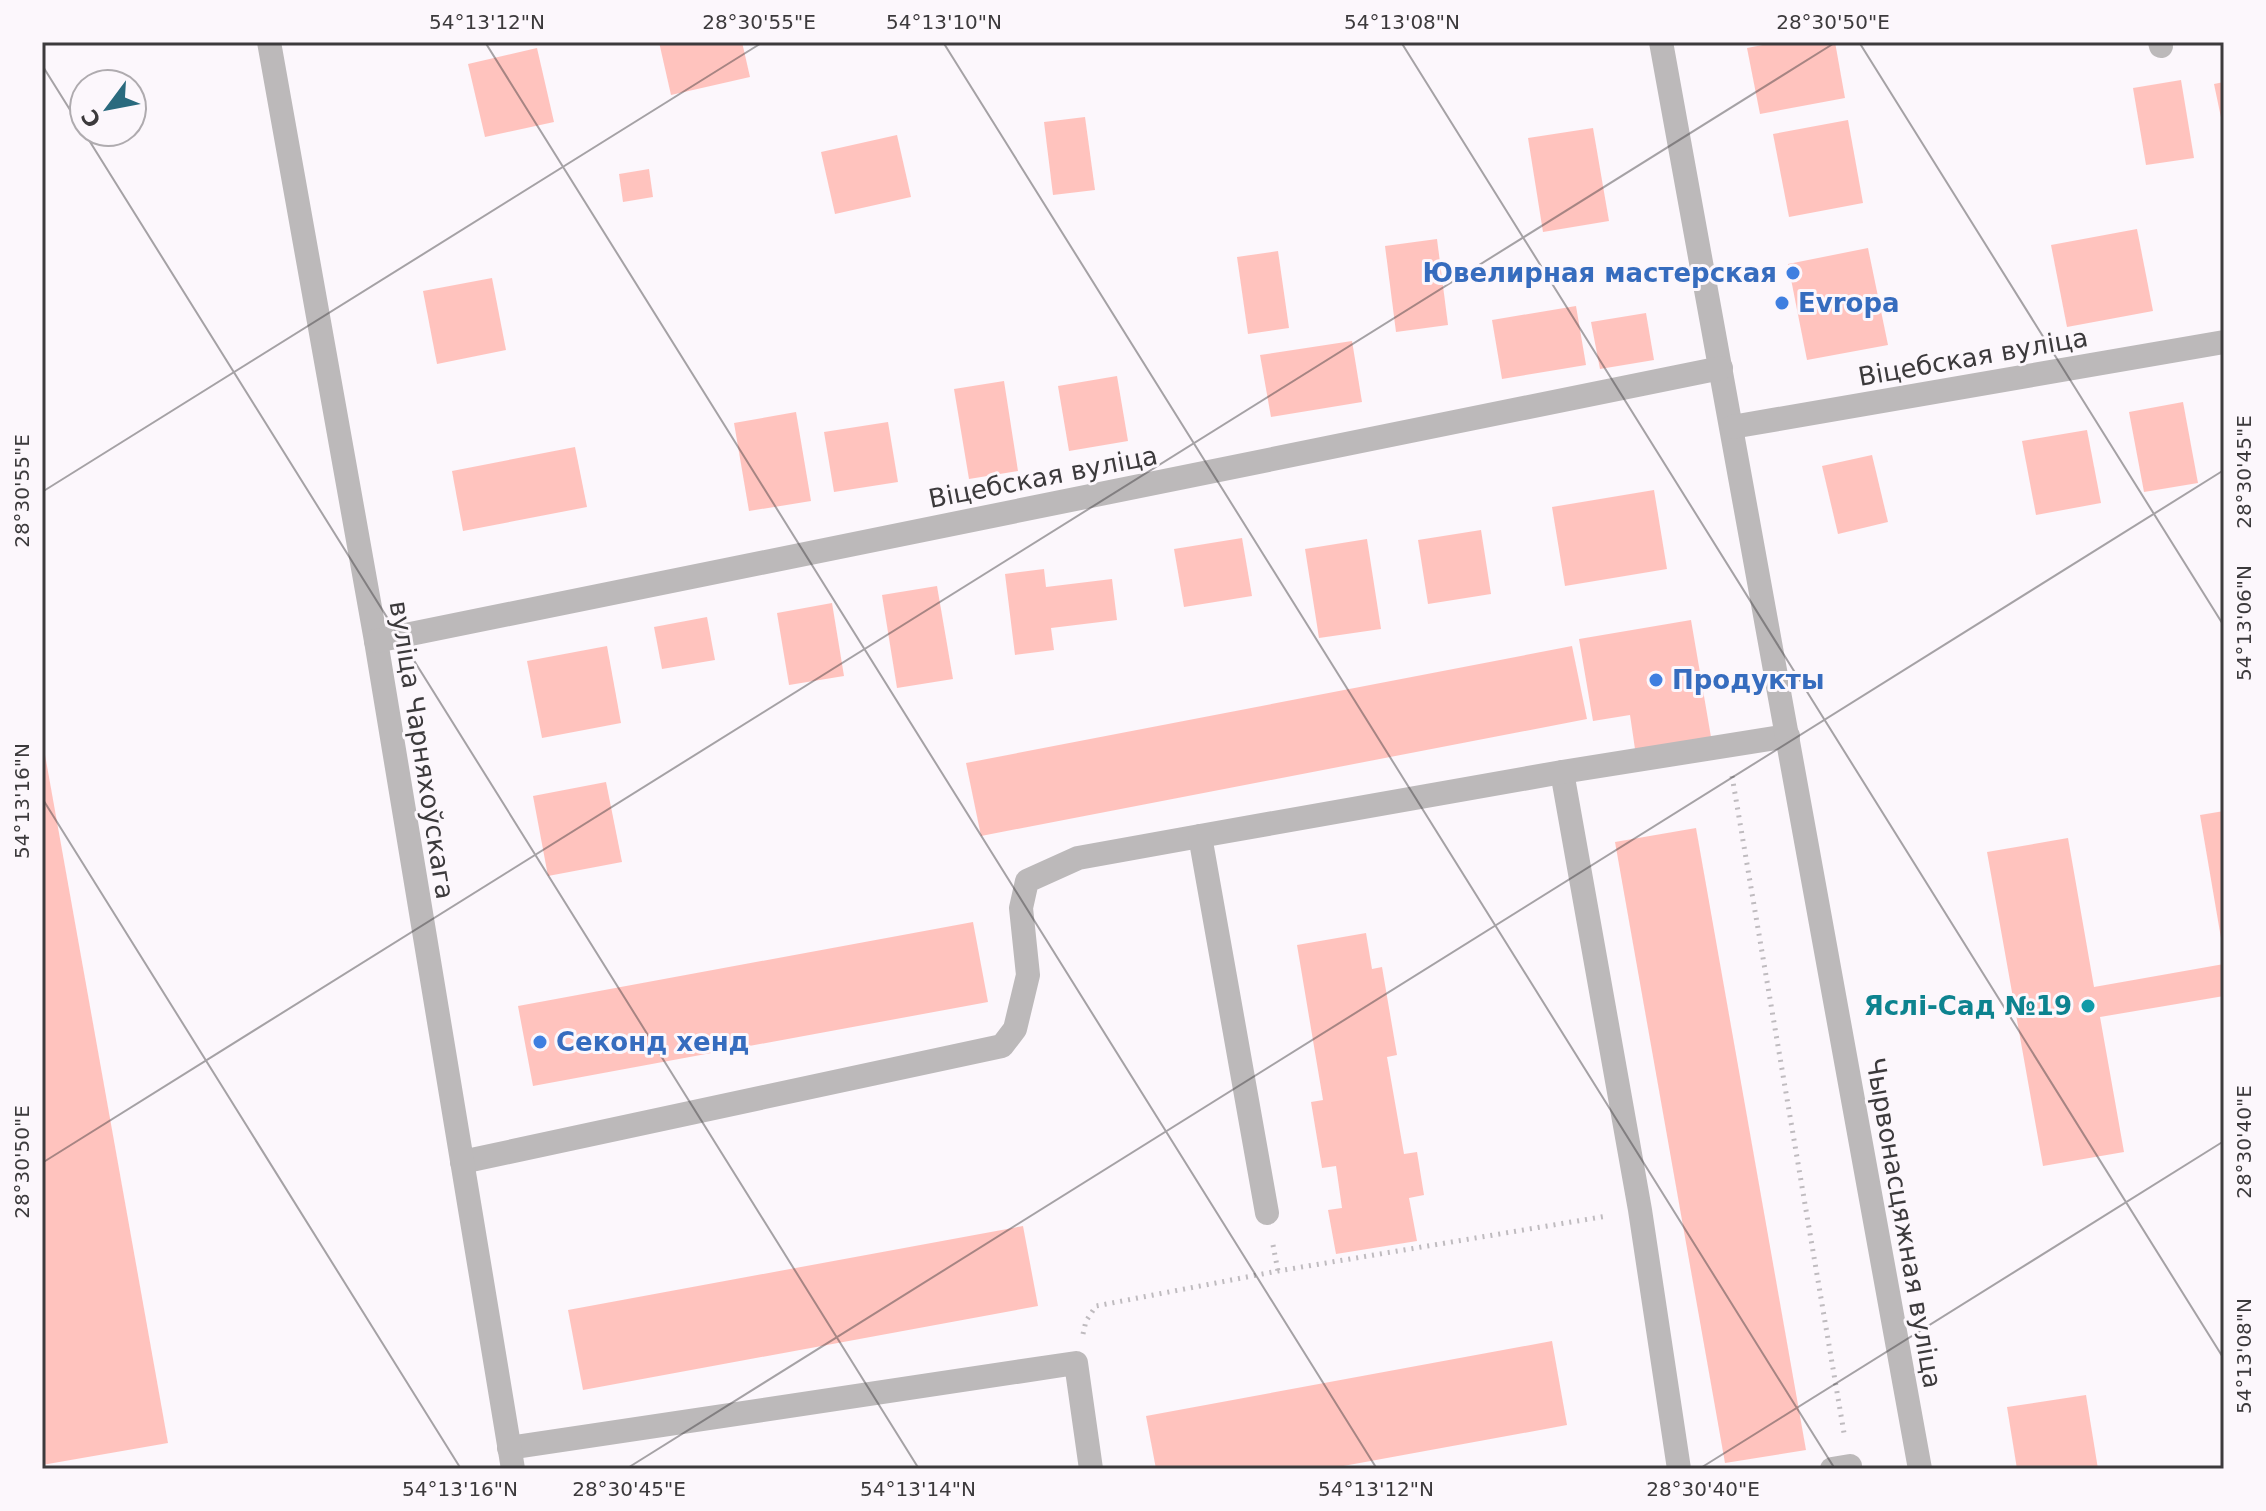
<svg xmlns="http://www.w3.org/2000/svg" width="2266" height="1511" font-family="'DejaVu Sans',sans-serif">
  <style>
    .building { fill: #ffc3be }
    .lines { fill: none; stroke-linecap: round; stroke-linejoin: round }
    .path { stroke: #bfbbbf; stroke-width: 5; stroke-dasharray: 2 6; stroke-linecap: butt }
    .service { stroke: #bcb9ba; stroke-width: 24 }
    .minor { stroke: #bcb9ba; stroke-width: 24 }
    .ticks { fill: none; stroke: #3c3a3c; stroke-width: 2; stroke-opacity: 0.45 }
    .shop-dot { fill: #3f7fe0; stroke: #fcf7fc; stroke-width: 3 }
    .culture-dot { fill: #0f9aa8; stroke: #fcf7fc; stroke-width: 3 }
    .labels { text-anchor: middle; dominant-baseline: central; stroke-width: 6; stroke-linejoin: round; paint-order: stroke }
    .shop-label { font-size: 26px; font-weight: bold; fill: #366cbe; stroke: #fcf7fc; text-anchor: start }
    .street-label { font-size: 26px; fill: #3c3a3c; stroke: #fcf7fc }
    .culture-label { font-size: 26px; font-weight: bold; fill: #0d838f; stroke: #fcf7fc; text-anchor: end }
    .neatline { fill: none; stroke: #3c3a3c; stroke-width: 3 }
    .ticks-label { font-size: 20px; text-anchor: middle; fill: #3c3a3c }
  </style>
  <rect width="100%" height="100%" fill="#fcf7fc"/>
  <g class="building">
    <path d="M659 42H742L750 77 671 95Z"/>
    <path d="M1778 42H1835L1845 98 1760 114 1747 48Z"/>
    <path d="M537 48 554 122 485 137 468 64Z"/>
    <path d="M2181 80 2194 158 2146 165 2133 88Z"/>
    <path d="M2224 82V127H2223L2214 84Z"/>
    <path d="M1085 117 1095 190 1053 195 1044 122Z"/>
    <path d="M1848 120 1863 203 1789 217 1773 134Z"/>
    <path d="M1593 128 1609 221 1543 232 1528 138Z"/>
    <path d="M897 135 911 197 835 214 821 152Z"/>
    <path d="M649 169 653 197 623 202 619 174Z"/>
    <path d="M2137 229 2153 311 2067 327 2051 245Z"/>
    <path d="M1437 239 1448 325 1396 332 1385 246Z"/>
    <path d="M1868 248 1888 345 1807 360 1788 264Z"/>
    <path d="M1278 251 1289 328 1248 334 1237 257Z"/>
    <path d="M492 278 506 350 437 364 423 291Z"/>
    <path d="M1576 306 1586 365 1502 379 1492 320Z"/>
    <path d="M1646 313 1654 360 1600 369 1591 322Z"/>
    <path d="M1352 341 1362 402 1271 417 1260 355Z"/>
    <path d="M1117 376 1128 441 1069 451 1058 386Z"/>
    <path d="M1004 381 1018 471 969 479 954 389Z"/>
    <path d="M2183 402 2198 483 2144 492 2129 412Z"/>
    <path d="M796 412 811 501 749 511 734 423Z"/>
    <path d="M888 422 898 482 834 492 824 432Z"/>
    <path d="M2087 430 2101 503 2036 515 2022 441Z"/>
    <path d="M575 447 587 507 463 531 452 471Z"/>
    <path d="M1872 455 1888 522 1838 534 1822 466Z"/>
    <path d="M1654 490 1667 569 1565 586 1552 507Z"/>
    <path d="M1481 530 1491 594 1428 604 1418 540Z"/>
    <path d="M1242 538 1252 596 1184 607 1174 549Z"/>
    <path d="M1367 539 1381 629 1319 638 1305 549Z"/>
    <path d="M1044 569 1046 587 1112 579 1117 620 1051 628 1054 650 1015 655 1005 574Z"/>
    <path d="M937 586 953 679 897 688 882 595Z"/>
    <path d="M832 603 844 676 789 685 777 613Z"/>
    <path d="M707 617 715 660 662 669 654 627Z"/>
    <path d="M1691 620 1711 737 1635 749 1630 715 1593 721 1579 639Z"/>
    <path d="M607 646 621 723 542 738 527 661Z"/>
    <path d="M1572 646 1587 719 981 836 966 763Z"/>
    <path d="M42 738 168 1443 42 1465Z"/>
    <path d="M606 782 622 862 548 876 533 796Z"/>
    <path d="M2224 811V944H2222L2200 815Z"/>
    <path d="M1696 828 1806 1450 1725 1463 1615 842Z"/>
    <path d="M2068 838 2094 987 2224 964V996L2100 1017 2124 1152 2043 1166 1987 852Z"/>
    <path d="M973 922 988 1002 533 1086 518 1006Z"/>
    <path d="M1366 933 1372 969 1382 967 1397 1055 1387 1057 1404 1154 1417 1152 1424 1195 1409 1198 1417 1241 1336 1254 1328 1210 1342 1208 1336 1166 1322 1168 1311 1102 1323 1100 1297 945Z"/>
    <path d="M1023 1226 1038 1306 583 1390 568 1310Z"/>
    <path d="M1552 1341 1567 1425 1327 1469H1156L1146 1416Z"/>
    <path d="M2086 1395 2098 1469H2017L2007 1407Z"/>
  </g>
  <g class="lines">
    <g class="path">
      <path d="M1732 776 1844 1433"/>
      <path d="M1273 1245 1278 1271"/>
      <path d="M1083 1334 1086 1321 1096 1306 1278 1271 1607 1216"/>
    </g>
    <g class="service">
      <path d="M2160 42 2161 46"/>
      <path d="M1562 772 1640 1210 1679 1469"/>
      <path d="M462 1162 1002 1046 1015 1029 1028 975 1021 908 1027 881 1078 858 1200 836"/>
      <path d="M1267 1213 1200 836 1562 772 1788 736"/>
      <path d="M509 1448 1076 1363 1091 1469"/>
      <path d="M1832 1469 1850 1466"/>
    </g>
    <g class="minor">
      <path d="M269 42 376 641 513 1469"/>
      <path d="M1661 42 1920 1469"/>
      <path d="M1732 427 2224 342"/>
      <path d="M376 641 1721 368"/>
    </g>
  </g>
  <path class="ticks" d="M485 42 1377 1469M943 42 1835 1469M1401 42 2224 1359M1859 42 2224 626M42 65 919 1469M42 492 763 42M42 798 461 1469M42 1163 1836 42M626 1469 2224 470M1699 1469 2224 1141"/>
  <g class="shop-dot">
    <circle cx="1793" cy="273" r="8"/>
    <circle cx="1782" cy="303" r="8"/>
    <circle cx="1656" cy="680" r="8"/>
    <circle cx="540" cy="1042" r="8"/>
  </g>
  <circle class="culture-dot" cx="2088" cy="1006" r="8"/>
  <g class="labels">
    <g class="shop-label">
      <text x="1777" y="273" text-anchor="end">Ювелирная мастерская</text>
      <text x="1798" y="303">Evropa</text>
      <text x="1672" y="680">Продукты</text>
      <text x="556" y="1042">Секонд хенд</text>
    </g>
    <g class="street-label">
      <text transform="translate(1973 357) rotate(-10)">Віцебская вуліца</text>
      <text transform="translate(1043 477) rotate(-11)">Віцебская вуліца</text>
      <text transform="translate(422 750) rotate(81)">вуліца Чарняхоўскага</text>
      <text transform="translate(1904 1223) rotate(80)">Чырвонасцяжная вуліца</text>
    </g>
    <g class="culture-label">
      <text x="2072" y="1006">Яслі-Сад №19</text>
    </g>
  </g>
  <rect width="2266" height="1511" fill="none" stroke="#fcf7fc" stroke-width="88"/>
  <g transform="translate(108 108) rotate(238)"><circle r="38" fill="#fcf7fc" stroke="#afabaf" stroke-width="2"/>
  <path d="M0-6L14 30L0 20L-14 30Z" fill="#2a6a7e"/>
  <text y="-12" font-size="22" font-weight="bold" text-anchor="middle" fill="#3c3a3c">С</text>
  </g>
  <rect x="44" y="44" width="2178" height="1423" class="neatline"/>
  <g class="ticks-label">
    <text x="487" y="29">54°13'12"N</text>
    <text x="759" y="29">28°30'55"E</text>
    <text x="944" y="29">54°13'10"N</text>
    <text x="1402" y="29">54°13'08"N</text>
    <text x="1833" y="29">28°30'50"E</text>
    <text transform="translate(2244 472) rotate(-90)" y="7">28°30'45"E</text>
    <text transform="translate(22 491) rotate(-90)" y="7">28°30'55"E</text>
    <text transform="translate(2244 623) rotate(-90)" y="7">54°13'06"N</text>
    <text transform="translate(22 801) rotate(-90)" y="7">54°13'16"N</text>
    <text transform="translate(2244 1142) rotate(-90)" y="7">28°30'40"E</text>
    <text transform="translate(22 1162) rotate(-90)" y="7">28°30'50"E</text>
    <text transform="translate(2244 1356) rotate(-90)" y="7">54°13'08"N</text>
    <text x="460" y="1496">54°13'16"N</text>
    <text x="629" y="1496">28°30'45"E</text>
    <text x="918" y="1496">54°13'14"N</text>
    <text x="1376" y="1496">54°13'12"N</text>
    <text x="1703" y="1496">28°30'40"E</text>
  </g>
</svg>
